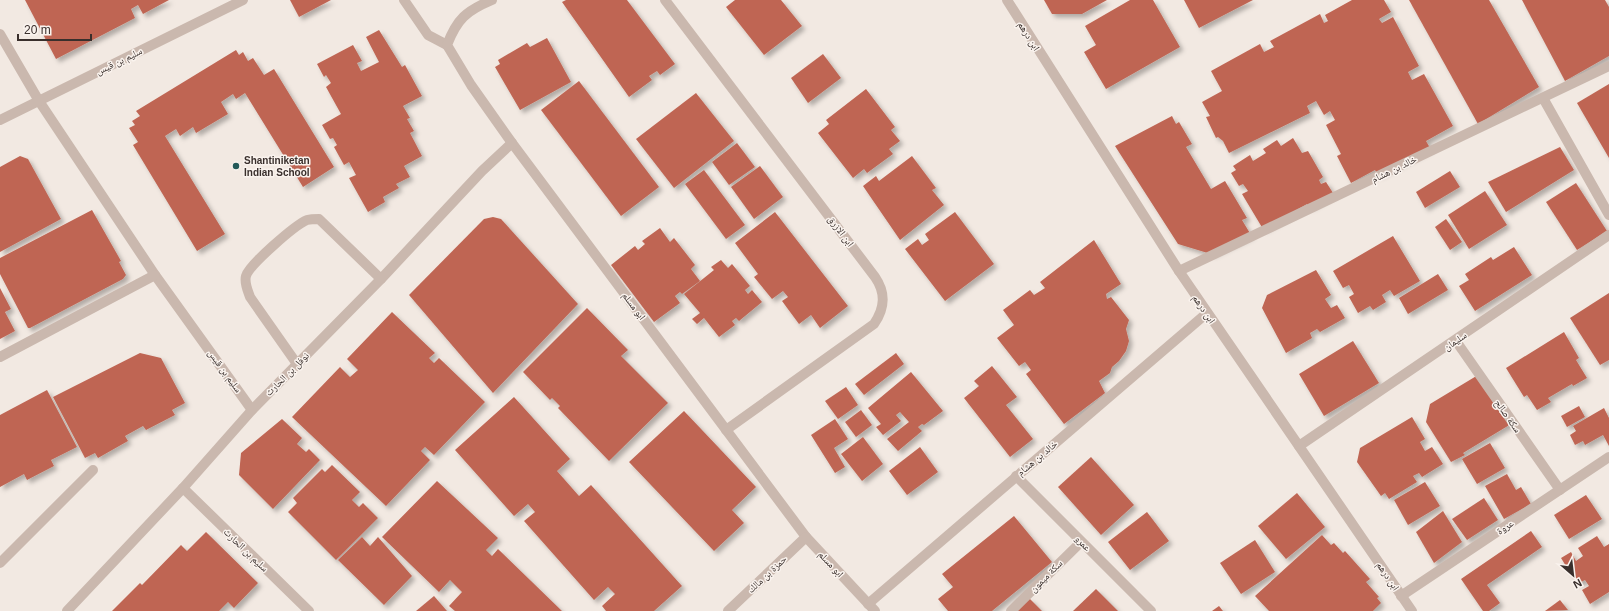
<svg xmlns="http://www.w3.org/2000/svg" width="1609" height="611" font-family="Arial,'Noto Naskh Arabic',sans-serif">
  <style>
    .building { fill: #bf6553; filter: url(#shadow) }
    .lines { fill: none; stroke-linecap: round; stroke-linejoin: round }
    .minor { stroke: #cab8ae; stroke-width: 10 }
    .poi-dot { fill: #235958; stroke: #faf3ee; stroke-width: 1.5 }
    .labels { text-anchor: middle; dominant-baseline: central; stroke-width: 3; stroke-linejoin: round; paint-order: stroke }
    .street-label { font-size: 10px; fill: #392f2c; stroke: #faf3ee }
    .poi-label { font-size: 10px; font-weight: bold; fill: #392f2c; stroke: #faf3ee; text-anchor: start }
  </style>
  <defs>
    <filter id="shadow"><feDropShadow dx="3.5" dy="3.5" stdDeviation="2" flood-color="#0004"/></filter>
  </defs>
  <rect width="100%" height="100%" fill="#f2e9e2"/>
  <g class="building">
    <path d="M25 0H169L143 14 138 5 131 9 135 18 56 59Z"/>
    <path d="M290 0H331L299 17Z"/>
    <path d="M566 0H627L675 64 660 75 657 71 649 76 652 80 629 97 562 2Z"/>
    <path d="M735 0H781L802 26 764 55 726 7Z"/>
    <path d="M1044 0H1107L1082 14H1052Z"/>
    <path d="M1130 0H1153L1180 47 1106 89 1084 52 1096 45 1085 26Z"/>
    <path d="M1184 0H1253L1199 28Z"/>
    <path d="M1352 0H1384L1391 12 1379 19 1382 23 1393 17 1419 66 1408 72 1412 80 1424 74 1453 126 1426 141 1430 148 1378 175 1375 170 1351 183 1337 156 1341 154 1326 125 1335 120 1330 111 1324 115 1316 101 1307 106 1310 113 1229 153 1223 141 1218 137 1216 138 1206 117 1210 116 1202 102 1222 91 1211 71 1260 44 1264 52 1274 47 1270 41 1320 14 1324 23 1328 21 1325 15Z"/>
    <path d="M1409 0H1489L1539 87 1478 124Z"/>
    <path d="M1522 0H1605L1609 7V56L1565 81Z"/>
    <path d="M379 30 402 67 405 65 422 96 403 106 410 118 407 119 414 131 410 133 422 156 404 166 410 177 396 184 399 188 383 197 385 202 368 212 349 178 356 175 349 162 344 165 334 147 337 145 333 138 330 139 322 125 341 114 326 87 331 83 326 75 324 77 317 64 353 45 362 61 357 63 361 71 379 62 366 37Z"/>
    <path d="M547 38 571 82 520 110 495 67 500 64 498 60 527 43 530 47Z"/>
    <path d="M236 50 239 55 243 52 248 61 253 58 264 75 274 69 334 167 303 187 245 93 236 99 233 94 221 102 228 114 196 133 193 127 180 136 176 129 165 136 225 234 197 251 133 145 138 142 129 128 135 125 132 121 140 116 136 111Z"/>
    <path d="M823 54 841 78 808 103 791 78Z"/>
    <path d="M579 81 659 187 621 216 541 110Z"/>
    <path d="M1609 84V158L1577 103Z"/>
    <path d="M866 89 895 127 891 130 900 141 889 149 893 154 867 173 864 169 853 178 818 133 829 124 826 120Z"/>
    <path d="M696 93 734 141 674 188 636 139Z"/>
    <path d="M1172 116 1176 124 1179 122 1192 144 1186 147 1211 189 1225 181 1247 218 1242 220 1251 235 1211 254 1178 244 1115 146Z"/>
    <path d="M1293 138 1302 153 1308 151 1323 177 1319 180 1321 184 1326 182 1333 193 1309 207 1307 204 1263 229 1242 194 1248 191 1243 184 1239 186 1231 173 1236 170 1233 166 1250 155 1253 161 1266 153 1263 149 1277 140 1281 146Z"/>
    <path d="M737 143 755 167 729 185 712 162Z"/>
    <path d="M1560 147 1574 170 1506 212 1488 182Z"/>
    <path d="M20 156 28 159 61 219 0 252V167Z"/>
    <path d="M912 156 936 188 932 190 944 205 900 240 863 186 876 176 879 181Z"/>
    <path d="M760 166 783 197 754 219 731 187Z"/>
    <path d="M704 170 745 225 726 239 685 184Z"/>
    <path d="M1450 171 1460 187 1425 208 1416 192Z"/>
    <path d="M1576 183 1607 231 1577 250 1546 202Z"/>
    <path d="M1485 191 1507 225 1469 249 1448 215Z"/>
    <path d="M92 210 121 261 119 262 126 275 123 279 30 328H28L0 274V258Z"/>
    <path d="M775 212 848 306 820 328 811 315 799 324 782 301 788 297 783 291 772 299 754 277 758 274 735 243Z"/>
    <path d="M955 212 994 264 945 301 905 249 918 239 922 245 929 240 925 234Z"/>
    <path d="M493 217 501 219 578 304 493 393 409 295 484 219Z"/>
    <path d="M1446 219 1462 242 1450 250 1435 227Z"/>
    <path d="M660 228 670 242 674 238 695 265 691 269 700 281 682 294 680 292 675 296 680 303 654 322 611 265 635 246 638 250 645 244 642 241Z"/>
    <path d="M1393 236 1420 281 1394 296 1390 290 1382 295 1386 302 1373 310 1370 306 1358 313 1349 297 1354 294 1349 285 1343 288 1333 271Z"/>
    <path d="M1094 240 1121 284 1106 294 1107 299 1111 297 1129 320 1126 329 1129 341 1126 351 1119 361 1112 367 1110 373 1099 381 1105 393 1064 424 1026 374 1031 370 1025 362 1019 366 997 338 1014 325 1003 310 1030 290 1034 295 1045 288 1040 282Z"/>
    <path d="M1514 247 1532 275 1475 311 1459 286 1469 280 1465 274 1491 257 1493 260Z"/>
    <path d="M721 260 728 268 732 264 750 286 745 290 748 294 752 290 762 302 739 321 736 318 732 321 735 325 719 337 704 318 697 324 692 319 700 313 684 294 714 270 711 267Z"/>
    <path d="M1316 270 1331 295 1325 299 1331 308 1337 305 1345 318 1320 332 1317 329 1310 333 1312 338 1286 353 1262 308 1267 295Z"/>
    <path d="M1438 274 1448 290 1408 314 1399 298Z"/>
    <path d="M0 288 11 309 5 312 15 331 0 339Z"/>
    <path d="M1609 293V360L1600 365 1570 318Z"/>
    <path d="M587 308 628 350 621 356 668 403 609 461 558 408 560 406 552 398 550 400 523 372Z"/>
    <path d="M392 312 435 353 429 358 434 363 439 358 485 402 434 455 425 447 421 451 430 460 386 506 292 417 340 367 350 377 358 370 347 359Z"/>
    <path d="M1564 332 1579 358 1576 360 1587 378 1573 386 1572 384 1548 398 1551 402 1537 410 1527 395 1524 397 1506 368Z"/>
    <path d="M1353 341 1379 383 1324 416 1299 374Z"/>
    <path d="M140 353 161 358 185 403 172 410 175 415 146 430 143 426 125 436 128 441 98 458 95 453 85 458 53 397Z"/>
    <path d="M896 353 904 364 864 395 855 384Z"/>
    <path d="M992 366 1017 397 1006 405 1033 439 1010 457 964 398 979 386 974 381Z"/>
    <path d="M911 372 943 411 924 425 922 424 918 427 922 431 898 451 887 439 909 422 900 412 896 415 901 421 883 435 876 427 881 424 868 408Z"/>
    <path d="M1478 375 1511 424 1463 453 1465 455 1451 462 1426 422 1430 404Z"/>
    <path d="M846 387 858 405 838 419 825 401Z"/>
    <path d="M47 390 77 447 51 460 54 466 27 480 24 474 0 487V415Z"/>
    <path d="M514 397 570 459 557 471 579 496 591 485 682 586 654 611H606L602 606 615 594 608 587 594 600 524 521 535 512 528 504 514 516 455 450Z"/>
    <path d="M1579 406 1585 417 1567 427 1561 416Z"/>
    <path d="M1604 408 1609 418V446L1603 435 1585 445 1583 441 1575 445 1570 435 1576 431 1573 426Z"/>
    <path d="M861 410 872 425 856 437 845 422Z"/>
    <path d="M684 411 756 487 732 510 744 523 714 551 629 462Z"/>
    <path d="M1412 417 1425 439 1420 442 1425 451 1432 447 1443 464 1422 477 1419 473 1413 476 1417 482 1389 499 1385 493 1381 496 1357 462 1360 448Z"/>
    <path d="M282 419 302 438 297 444 306 452 309 449 320 460 273 509 239 475 241 453Z"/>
    <path d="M835 419 848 439 834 448 845 467 835 473 811 435Z"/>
    <path d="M863 437 883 464 862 481 841 454Z"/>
    <path d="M1490 443 1505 468 1477 484 1462 459Z"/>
    <path d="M920 447 938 472 907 495 889 471Z"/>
    <path d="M1091 457 1134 505 1101 535 1058 487Z"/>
    <path d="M332 465 360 492 352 500 359 507 363 503 378 518 336 560 288 512 297 503 293 498 322 469 325 472Z"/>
    <path d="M1507 474 1516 490 1521 487 1531 504 1504 519 1485 486Z"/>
    <path d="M437 481 498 538 486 550 492 556 498 549 562 611H455L449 606 462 592 450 580 439 592 382 537Z"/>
    <path d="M1425 482 1440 506 1408 525 1394 500Z"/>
    <path d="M1297 493 1325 527 1286 559 1258 526Z"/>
    <path d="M1586 495 1602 519 1569 539 1554 515Z"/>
    <path d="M1484 498 1498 520 1467 540 1452 519Z"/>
    <path d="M1443 511 1462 542 1434 563 1416 532Z"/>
    <path d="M1147 512 1169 541 1130 570 1108 542Z"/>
    <path d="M1014 516 1052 562 992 611H948L938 599 953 587 942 574Z"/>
    <path d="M1531 531 1542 547 1487 585 1500 603 1489 611H1483L1461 579Z"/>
    <path d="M206 532 258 583 234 608 228 602 219 611H112L140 583 142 585 181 545 187 551Z"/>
    <path d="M1322 535 1331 545 1334 543 1343 553 1345 551 1370 579 1366 582 1379 597 1377 598 1381 603 1373 611H1269L1255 596Z"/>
    <path d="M1597 536 1604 547 1609 544V592L1590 604 1582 590 1589 586 1585 580 1577 584 1561 558 1571 552 1576 561 1583 556 1578 548Z"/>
    <path d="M362 537 370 546 378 537 412 576 384 605 338 560Z"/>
    <path d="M1255 540 1275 572 1241 594 1220 563Z"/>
    <path d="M1096 589 1118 611H1073Z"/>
    <path d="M434 596 447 611H416Z"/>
    <path d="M1029 598 1042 611H1016Z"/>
    <path d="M1560 600 1568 610 1545 611Z"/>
    <path d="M1219 606 1223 611H1212Z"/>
  </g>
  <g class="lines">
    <g class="minor">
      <path d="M404 0 428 35 447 45"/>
      <path d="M492 0C466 11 457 19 447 45L471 85 512 143 806 537 875 611"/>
      <path d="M665 0 875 277C886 293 885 308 874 324L726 430"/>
      <path d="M1007 0 1179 271 1412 611"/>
      <path d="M0 34 39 101 155 275 252 410"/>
      <path d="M1543 98 1609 215"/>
      <path d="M0 120 243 0"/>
      <path d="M1179 271 1609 66"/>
      <path d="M1456 341 1560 490"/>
      <path d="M0 357 155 275"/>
      <path d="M297 364 250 297C248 291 244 283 246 276 249 265 295 225 307 220 311 219 315 219 319 219L381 279"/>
      <path d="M1299 446 1609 235"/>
      <path d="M1016 476 1151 611"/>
      <path d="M183 488 309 611"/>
      <path d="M0 563 93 470"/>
      <path d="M1401 596 1609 457"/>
      <path d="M868 604 1207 313"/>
      <path d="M67 611 183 488 252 410 381 279 482 171 512 143"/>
      <path d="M728 611 806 537"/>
      <path d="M1011 611 1081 542"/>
    </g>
  </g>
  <circle class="poi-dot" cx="236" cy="166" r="4"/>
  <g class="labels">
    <g class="street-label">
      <text transform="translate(1029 36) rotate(58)">ابن درهم</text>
      <text transform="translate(119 61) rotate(-26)">سليم بن قيس</text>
      <text transform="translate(1394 169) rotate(-26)">خالد بن هشام</text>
      <text transform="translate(841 231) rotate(53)">ابن الازرق</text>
      <text transform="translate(634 306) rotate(53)">ابو مسلم</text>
      <text transform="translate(1204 309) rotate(56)">ابن درهم</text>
      <text transform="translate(1455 341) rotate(-34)">سليمان</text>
      <text transform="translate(225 371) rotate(54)">سليم بن قيس</text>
      <text transform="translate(287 374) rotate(-45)">نوفل بن الحارث</text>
      <text transform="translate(1508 416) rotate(55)">سكة صالح</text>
      <text transform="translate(1037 458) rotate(-40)">خالد بن هشام</text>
      <text transform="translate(1505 527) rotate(-34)">عروة</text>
      <text transform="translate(1083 543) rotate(45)">عمرو</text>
      <text transform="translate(246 550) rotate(44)">سليم بن الحارث</text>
      <text transform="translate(831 564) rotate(47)">ابو مسلم</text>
      <text transform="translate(767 574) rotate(-43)">حمزة بن مالك</text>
      <text transform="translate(1046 576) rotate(-45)">سكة ميمون</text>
      <text transform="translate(1388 576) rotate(56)">ابن درهم</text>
    </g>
    <g class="poi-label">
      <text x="244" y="160">Shantiniketan<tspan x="244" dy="12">Indian School</tspan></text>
    </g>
  </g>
  <g transform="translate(1573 575) rotate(152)" stroke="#faf3ee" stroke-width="3" paint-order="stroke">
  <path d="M0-3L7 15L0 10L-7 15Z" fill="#392f2c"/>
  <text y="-6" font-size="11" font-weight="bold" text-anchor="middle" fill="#392f2c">N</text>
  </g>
  <path d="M18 34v6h73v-6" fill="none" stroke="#392f2c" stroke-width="2"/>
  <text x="24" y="34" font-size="12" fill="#392f2c" stroke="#faf3ee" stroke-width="3" paint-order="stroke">20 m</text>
</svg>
